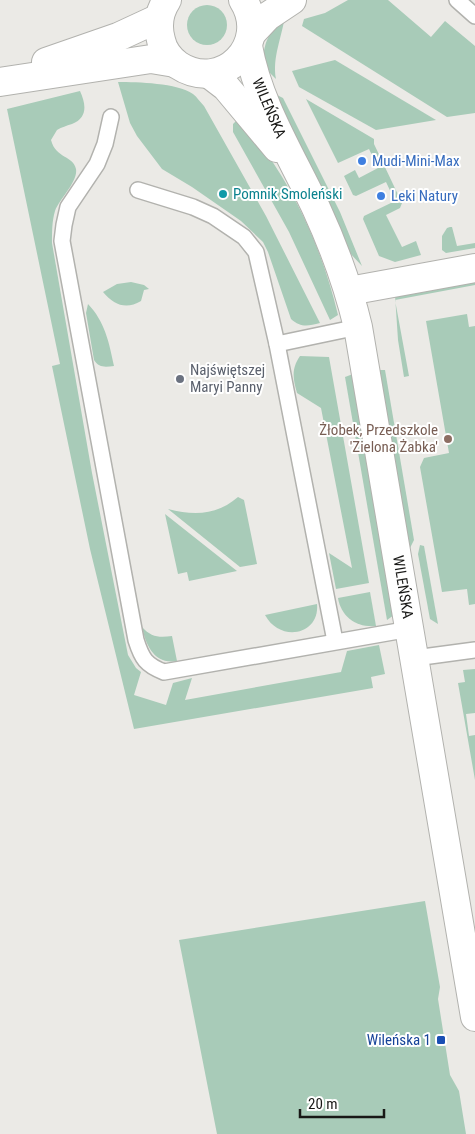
<svg xmlns="http://www.w3.org/2000/svg" width="475" height="1134" font-family="'Roboto Condensed',sans-serif">
  <style>
    .green { fill: #a8cbb8 }
    .lines { fill: none; stroke-linecap: round; stroke-linejoin: round }
    .service-casing { stroke: #b2b2ae; stroke-width: 18 }
    .minor-casing { stroke: #b2b2ae; stroke-width: 30 }
    .tertiary-casing { stroke: #b2b2ae; stroke-width: 30 }
    .service { stroke: #fff; stroke-width: 15 }
    .minor { stroke: #fff; stroke-width: 28 }
    .tertiary { stroke: #fff; stroke-width: 28 }
    .shop-dot { fill: #3f7fe0; stroke: #fff; stroke-width: 2 }
    .culture-dot { fill: #0f9aa8; stroke: #fff; stroke-width: 2 }
    .worship-dot { fill: #6b7280; stroke: #fff; stroke-width: 2 }
    .education-dot { fill: #8d6e63; stroke: #fff; stroke-width: 2 }
    .transit-dot { fill: #1a4fb4; stroke: #fff; stroke-width: 2 }
    .labels { text-anchor: middle; dominant-baseline: central; stroke-width: 4; stroke-linejoin: round; paint-order: stroke }
    .street-label { font-size: 15px; fill: #181816; stroke: #fff }
    .shop-label { font-size: 15px; fill: #366cbe; stroke: #fff; text-anchor: start }
    .culture-label { font-size: 15px; fill: #0d838f; stroke: #fff; text-anchor: start }
    .worship-label { font-size: 15px; fill: #5b616d; stroke: #fff; text-anchor: start }
    .education-label { font-size: 15px; fill: #785e54; stroke: #fff; text-anchor: end }
    .transit-label { font-size: 15px; fill: #164399; stroke: #fff; text-anchor: end }
  </style>
  <rect width="100%" height="100%" fill="#ebeae6"/>
  <g class="green">
    <path d="M348 0H388L431 37 445 21 475 46V113L447 117 302 26 304 19 325 13Z"/>
    <circle cx="207" cy="25" r="20"/>
    <path d="M285 15C282 38 272 57 276 79L263 66C263 42 269 32 285 15Z"/>
    <path d="M335 60 436 120 376 130 299 87 292 71Z"/>
    <path d="M118 82C138 82 177 83 193 94 197 97 200 102 204 106L266 216 320 323C308 326 301 328 291 319L268 252 263 242 241 221 192 187 162 169 137 136 130 123Z"/>
    <path d="M80 91C86 104 88 118 72 124 66 126 62 127 57 130L51 140C56 159 73 155 76 169 78 182 60 198 55 211 52 221 52 232 52 243L92 473 128 655 136 668 141 672 134 695 166 705 173 683 192 678 185 700 341 672 347 651 379 645 385 674 371 677 373 688 134 729 90 549 52 366 60 364 7 109Z"/>
    <path d="M277 95 283 98 340 212 362 266 348 251 325 194 274 97Z"/>
    <path d="M306 99 374 139V144L402 203 400 208 386 215 402 247 416 241 421 255 395 262 379 256 363 219 364 216 395 201 386 182 356 196 353 195 344 176 355 170 359 178 378 168 369 149 338 163Z"/>
    <path d="M238 119C247 129 257 140 265 151 300 200 324 256 338 315L330 320 289 232 233 132V124Z"/>
    <path d="M450 227H452L457 246 475 243V248L446 253 442 250V236L447 228Z"/>
    <path d="M475 280V285L395 300 409 376 404 377 398 340 395 295Z"/>
    <path d="M131 282 144 285 149 289 144 290 141 301C126 310 114 305 103 292L117 284Z"/>
    <path d="M88 304C105 322 109 342 114 366 105 367 99 368 94 360L86 313Z"/>
    <path d="M467 314 469 327 475 326V604L469 605 467 589 442 592 420 467 424 458 449 453 426 321Z"/>
    <path d="M300 356 329 357 369 583 336 589 329 553 352 568 321 408 297 393C293 379 291 369 300 356Z"/>
    <path d="M379 370H385L414 540 410 548Z"/>
    <path d="M353 374 394 615 387 620 345 377Z"/>
    <path d="M238 497 244 500 257 564 240 567 168 509C195 516 217 515 238 497Z"/>
    <path d="M165 514 237 571 189 581 187 572 178 574Z"/>
    <path d="M420 545 424 546 438 624 430 619 418 554Z"/>
    <path d="M370 592 376 626C357 628 341 617 338 598Z"/>
    <path d="M317 604C320 635 280 643 265 615Z"/>
    <path d="M142 627C151 637 159 638 172 636L177 661C155 665 146 646 142 627Z"/>
    <path d="M475 669V713L466 714 469 736 475 735V780L458 683 465 682 463 670Z"/>
    <path d="M425 901 440 987 438 999 450 1075 459 1091 466 1134H217L179 940Z"/>
  </g>
  <g class="lines">
    <g class="service-casing">
      <g id="service">
        <path d="M457 0 475 16"/>
        <path d="M111 117 105 144 97 164 68 207 64 225 62 241 136 640C142 659 146 665 164 672L410 629"/>
        <path d="M138 190 193 207 213 216 244 237 256 252 277 344 335 641"/>
        <path d="M277 344 358 327"/>
        <path d="M415 658 475 650"/>
      </g>
    </g>
    <g class="minor-casing">
      <path id="minor" d="M349 291 475 268"/>
    </g>
    <g class="tertiary-casing">
      <g id="tertiary">
        <path d="M167 0C159 12 157 26 161 40 163 50 170 59 178 65 222 94 271 44 243 0"/>
        <path d="M251 34 268 16 292 0"/>
        <path d="M248 46C258 103 291 155 316 208 334 247 348 285 358 327L475 1017"/>
        <path d="M46 62 118 37 159 18"/>
        <path d="M209 74 226 87 277 148"/>
        <path d="M0 82 151 59 175 63"/>
      </g>
    </g>
    <use href="#service" class="service"/>
    <use href="#minor" class="minor"/>
    <use href="#tertiary" class="tertiary"/>
  </g>
  <g class="shop-dot">
    <circle cx="362" cy="161" r="5"/>
    <circle cx="381" cy="196" r="5"/>
  </g>
  <circle class="culture-dot" cx="223" cy="194" r="5"/>
  <circle class="worship-dot" cx="180" cy="379" r="5"/>
  <circle class="education-dot" cx="448" cy="439" r="5"/>
  <rect class="transit-dot" x="436" y="1035" width="10" height="10" rx="2.5"/>
  <g class="labels">
    <g class="street-label">
      <text transform="translate(269 108) rotate(67)">WILEŃSKA</text>
      <text transform="translate(403 587) rotate(81)">WILEŃSKA</text>
    </g>
    <g class="shop-label">
      <text x="372" y="161">Mudi-Mini-Max</text>
      <text x="391" y="196">Leki Natury</text>
    </g>
    <g class="culture-label">
      <text x="233" y="194">Pomnik Smoleński</text>
    </g>
    <g class="worship-label">
      <text x="190" y="370">Najświętszej<tspan x="190" dy="17">Maryi Panny</tspan></text>
    </g>
    <g class="education-label">
      <text x="438" y="430">Żłobek, Przedszkole<tspan x="438" dy="17">'Zielona Żabka'</tspan></text>
    </g>
    <g class="transit-label">
      <text x="431" y="1040">Wileńska 1</text>
    </g>
  </g>
  <path d="M300 1109v8h84v-8" fill="none" stroke="#181816" stroke-width="2.5"/>
  <text x="308" y="1109" font-size="15" fill="#181816" stroke="#ffffff" stroke-width="4" paint-order="stroke">20 m</text>
</svg>
